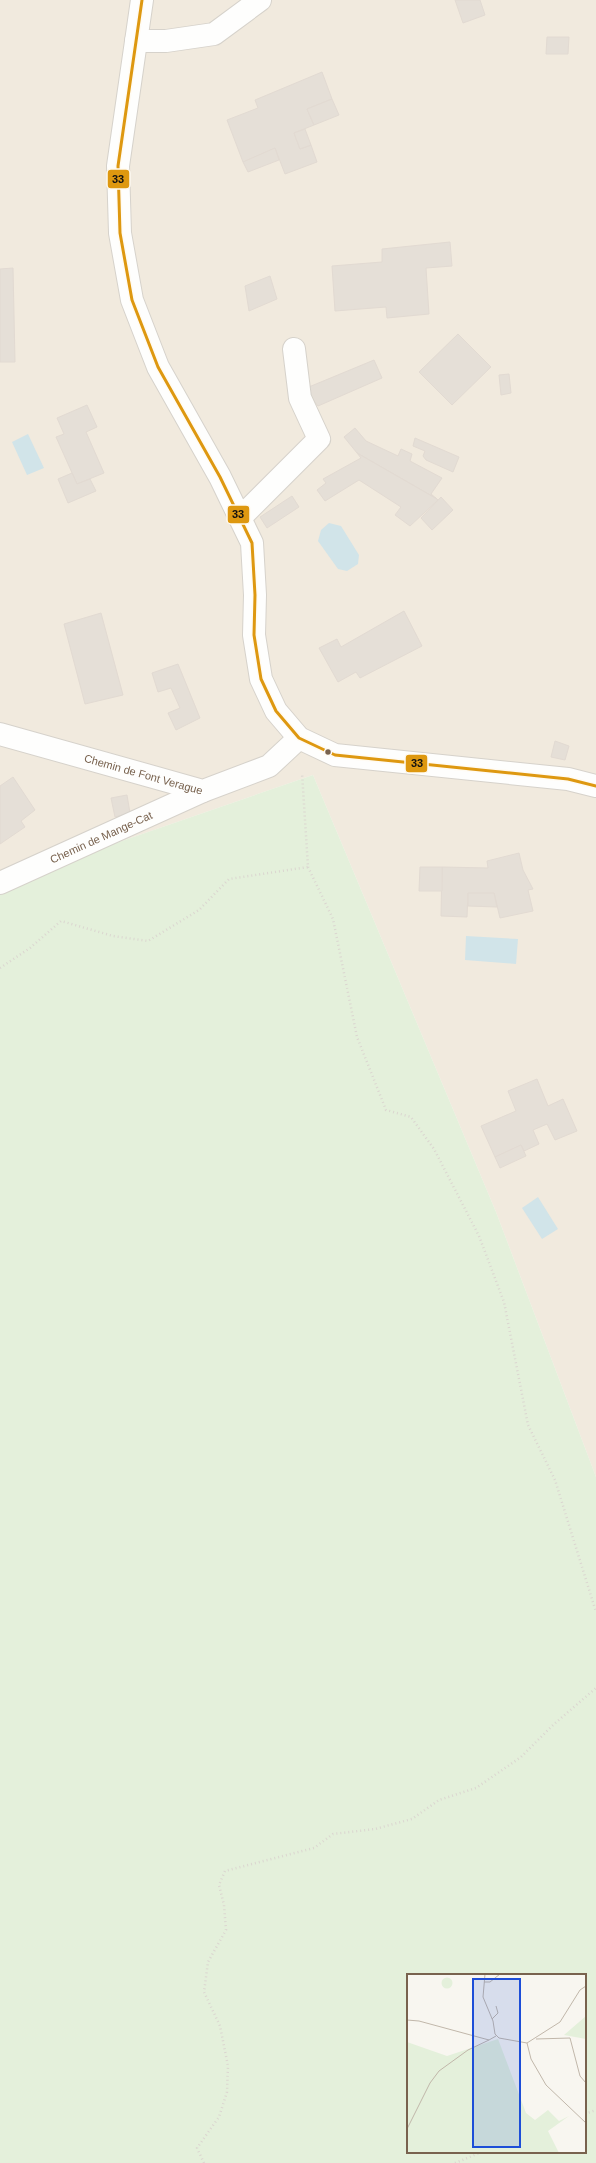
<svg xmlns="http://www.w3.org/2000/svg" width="596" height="2163" font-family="Helvetica,sans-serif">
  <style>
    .residential { fill: #f1eade }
    .green { fill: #e4f0db; fill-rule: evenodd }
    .water { fill: #d1e4e9 }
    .building { fill: #e5dfd7; stroke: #e2dad2 }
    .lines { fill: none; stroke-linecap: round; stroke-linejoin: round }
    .minor-casing { stroke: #d6d2cb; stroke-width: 24 }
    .path { stroke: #dbd6d0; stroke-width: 2.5; stroke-dasharray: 1 3; stroke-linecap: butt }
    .minor { stroke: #fefefd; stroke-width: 22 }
    .bus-1-casing { stroke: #fffbf3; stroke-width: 6 }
    .bus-1 { stroke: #de9810; stroke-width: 3 }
    .bus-dot { fill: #78624e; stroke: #fffbf3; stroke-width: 1.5 }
    .labels { text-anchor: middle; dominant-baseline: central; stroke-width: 3; stroke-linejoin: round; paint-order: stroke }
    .street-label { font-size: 11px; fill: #78624e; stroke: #fffbf3 }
    .inset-road { fill: none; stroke: #c1b7aa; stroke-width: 1 }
    .view { fill: #1d4ed8; fill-opacity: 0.15; stroke: #1d4ed8; stroke-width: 2 }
    .inset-edge { fill: none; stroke: #78624e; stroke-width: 2 }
    .line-badge { stroke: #fffbf3; stroke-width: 1.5 }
    .pale-badge-label { font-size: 11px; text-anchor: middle; font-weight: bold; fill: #111 }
  </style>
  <rect width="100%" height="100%" fill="#f8f6f0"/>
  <path class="residential" d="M0 0H596V1477L496 1212 313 775 0 883Z"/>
  <path class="green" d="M313 775 496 1212 596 1477V2163H0V883ZM408 1975H585V2152H408Z"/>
  <g class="water">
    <path d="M28 434 44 468 27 475 12 442Z"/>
    <path d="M329 523 341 526 359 555 358 564 347 571 338 569 318 541 321 530Z"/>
    <path d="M466 936 518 939 516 964 465 960Z"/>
    <path d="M538 1197 558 1229 542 1239 522 1208Z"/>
  </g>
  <g class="building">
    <path d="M455 0H480L485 15 463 23Z"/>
    <path d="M547 37H569L568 54H546Z"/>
    <path d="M322 72 332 99 307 109 314 125 294 133 300 149 311 145 317 162 285 174 275 148 243 162 227 120 258 108 255 100Z"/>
    <path d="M332 99 339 115 314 125 307 109Z"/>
    <path d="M305 129 311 145 300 149 294 133Z"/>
    <path d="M275 148 279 160 248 172 243 162Z"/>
    <path d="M450 242 452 266 426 268 429 314 387 318 386 307 335 311 332 266 382 262V249Z"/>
    <path d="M13 268 15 362H0V269Z"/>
    <path d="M270 276 277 299 249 311 245 286Z"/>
    <path d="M458 334 491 367 452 405 419 372Z"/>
    <path d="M374 360 382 378 318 406 304 389Z"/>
    <path d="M509 374 511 393 501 395 499 375Z"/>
    <path d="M87 405 97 427 86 432 104 473 77 484 56 437 64 434 57 418Z"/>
    <path d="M355 428 366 441 398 456 401 449 412 454 410 461 442 478 431 494 437 499 357 453 344 437Z"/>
    <path d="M415 438 459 457 453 472 426 460 423 456 425 451 413 446Z"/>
    <path d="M357 453 437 499 438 500 410 526 395 515 401 507 359 480 325 501 317 490 326 483 323 479 361 458Z"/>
    <path d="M72 473 77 484 90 479 96 491 68 503 58 479Z"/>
    <path d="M292 496 299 507 267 528 260 517Z"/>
    <path d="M441 497 453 510 432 530 421 518Z"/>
    <path d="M404 611 422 646 360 678 356 672 338 682 319 648 337 639 341 647Z"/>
    <path d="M101 613 123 695 85 704 64 624Z"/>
    <path d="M178 664 200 718 176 730 168 713 180 708 171 688 158 692 152 673Z"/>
    <path d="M555 741 569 746 565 760 551 757Z"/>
    <path d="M13 777 35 810 21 821 25 827 0 844V786Z"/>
    <path d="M127 795 130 813 115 817 111 798Z"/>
    <path d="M519 853 523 870 533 889 528 890 533 911 500 918 494 893H468L467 917 441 916 442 867 488 868 487 861Z"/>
    <path d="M420 867H442V891H419Z"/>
    <path d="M468 893H494L497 907 468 906Z"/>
    <path d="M537 1079 548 1106 563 1099 577 1131 555 1140 547 1124 533 1130 539 1144 524 1151 521 1145 495 1157 481 1126 516 1111 508 1091Z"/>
    <path d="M521 1145 526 1156 500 1168 495 1157Z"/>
  </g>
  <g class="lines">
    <g class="minor-casing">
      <g id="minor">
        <path d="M142 0 118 166 120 233 132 300 158 367 220 477 252 543 255 595 254 635 261 679 276 711 299 738 335 755 568 779 596 786"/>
        <path d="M136 41H166L214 34 260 0"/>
        <path d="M240 518 319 439 300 398 294 349"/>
        <path id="s1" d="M0 734 203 791 269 766 299 738"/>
        <path id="s2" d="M0 883 203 791"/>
      </g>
    </g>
    <g class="path">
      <path d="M308 867 333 919 357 1037 386 1110 411 1117 434 1149 479 1236 504 1302 528 1425 555 1480 596 1612"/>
      <path d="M0 968 30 948 61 921 113 936 148 941 199 910 229 879 308 867 302 773"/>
      <path d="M585 2114 596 2110"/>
      <path d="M204 2163 197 2148 219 2117 227 2092 228 2066 220 2026 204 1992 208 1962 226 1930 224 1905 219 1885 225 1871 314 1848 333 1834 375 1829 412 1819 439 1800 476 1788 521 1757 553 1725 596 1688"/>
      <path d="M455 2163 482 2152"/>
    </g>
    <use href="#minor" class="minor"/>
    <g class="bus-1-casing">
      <path id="bus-1" d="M142 0 118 166 120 233 132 300 158 367 220 477 252 543 255 595 254 635 261 679 276 711 299 738 335 755 568 779 596 786"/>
    </g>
    <use href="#bus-1" class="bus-1"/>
  </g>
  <circle class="bus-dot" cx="328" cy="752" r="3.5"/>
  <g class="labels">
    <g class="street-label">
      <text stroke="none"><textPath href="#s1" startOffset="149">Chemin de Font Verague</textPath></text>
      <text stroke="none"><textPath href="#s2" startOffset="111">Chemin de Mange-Cat</textPath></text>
    </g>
  </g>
  <g transform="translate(407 1974)">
    <rect width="179" height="179" fill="#f8f6f0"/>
    <path d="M34.5 9a5.5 5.5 0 1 1 11 0a5.5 5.5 0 1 1-11 0ZM179 42V65L157 61ZM91 65 119 139 128 146 141 136 152 147 162 142 141 157 152 179H0V68L40 82Z" fill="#e4f0db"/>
    <path class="inset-road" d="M78 0 76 23 86 47 88 60 92 64 120 69 124 85 139 111 179 149M77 8H83L93 0M85 45 91 39 89 32M0 46 12 47 82 66 89 62M129 65 163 64 173 102 179 109M120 69 153 48 173 16 179 12M0 155 23 109 32 97 61 76 82 66"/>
    <path class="view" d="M66 5H113V173H66Z"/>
    <rect width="179" height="179" class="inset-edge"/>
  </g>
  <g class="line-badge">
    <rect x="107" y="169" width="23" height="20" rx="4" fill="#de9810"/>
    <rect x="227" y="505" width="23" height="19" rx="4" fill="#de9810"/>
    <rect x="405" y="754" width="23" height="19" rx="4" fill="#de9810"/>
  </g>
  <g class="pale-badge-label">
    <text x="118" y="183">33</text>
    <text x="238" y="518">33</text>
    <text x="417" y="767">33</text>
  </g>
</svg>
